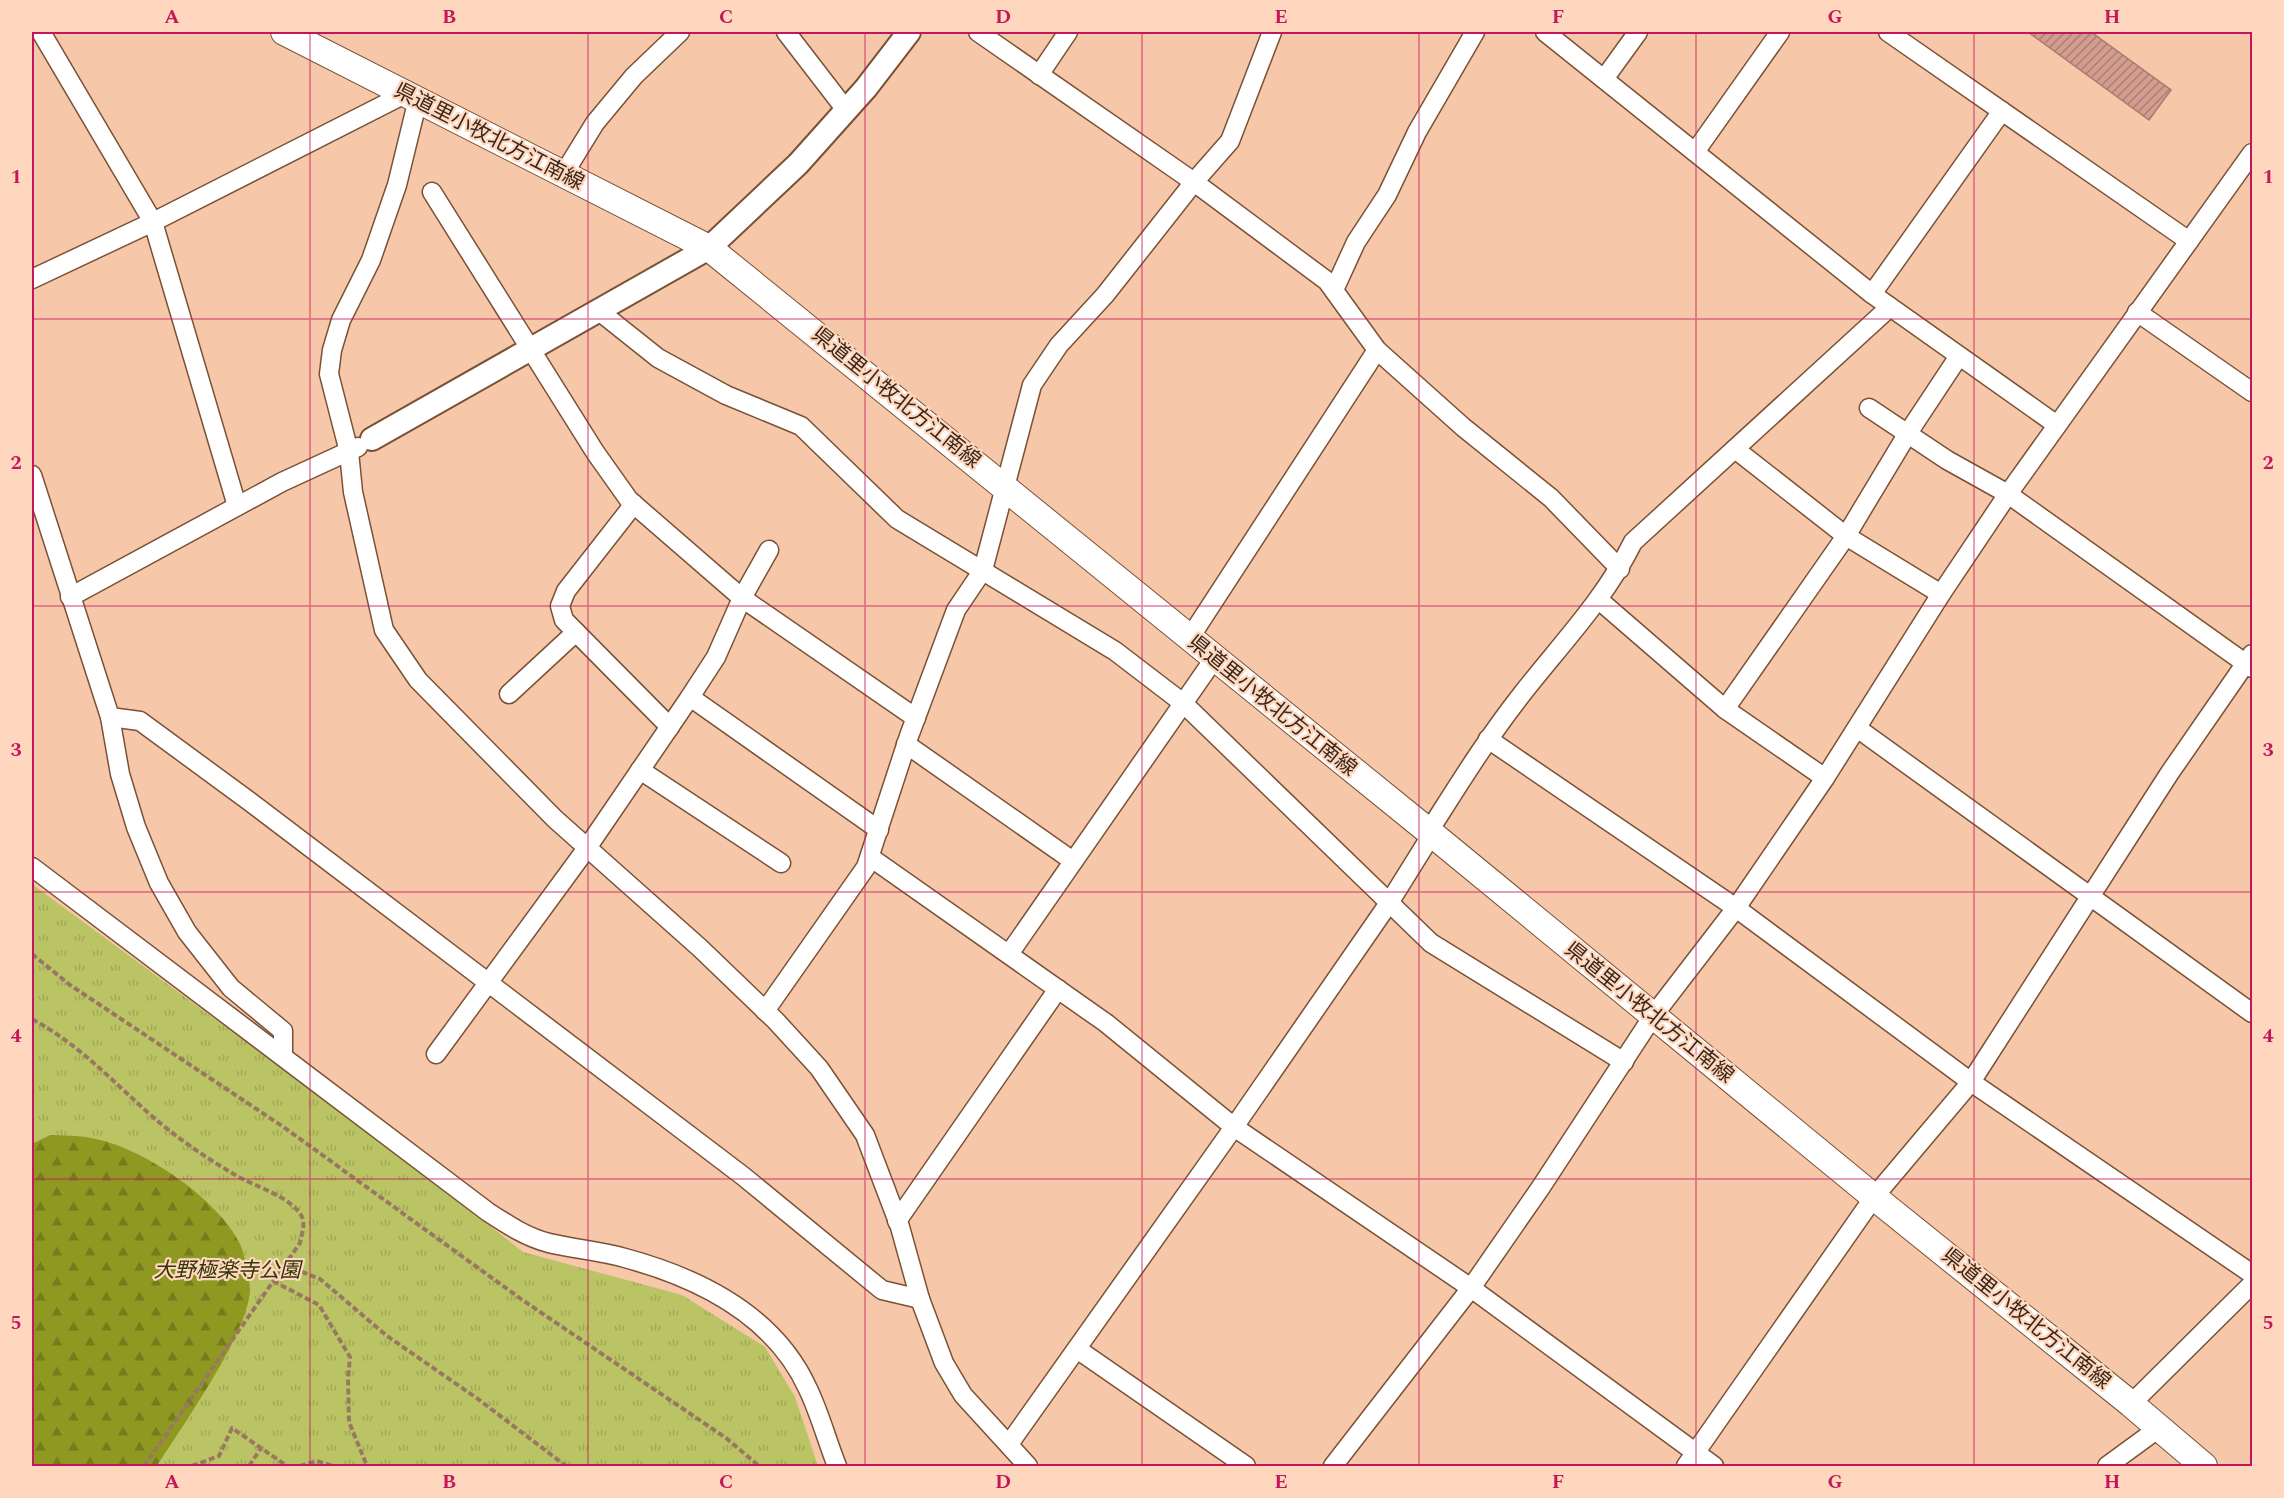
<svg xmlns="http://www.w3.org/2000/svg" width="2284" height="1498" font-family="Spectral,'Noto Sans JP',serif">
  <style>
    .grass { fill: url(#grass-tufts) }
    .forest { fill: url(#forest-firs) }
    .building { fill: url(#building-hatch); stroke: #ad796c; stroke-width: 1.5 }
    .lines { fill: none; stroke-linecap: round; stroke-linejoin: round }
    .minor-casing { stroke: #7a5135; stroke-width: 21 }
    .tertiary-casing { stroke: #7a5135; stroke-width: 26 }
    .secondary-casing { stroke: #7a5135; stroke-width: 28 }
    .path { stroke: #997863; stroke-width: 4; stroke-dasharray: 6 3; stroke-linecap: butt }
    .minor { stroke: #fff; stroke-width: 18 }
    .tertiary { stroke: #fff; stroke-width: 22 }
    .secondary { stroke: #fff; stroke-width: 26 }
    .grid { fill: none; stroke: #c2185b; stroke-width: 1.5; stroke-opacity: 0.55 }
    .labels { text-anchor: middle; dominant-baseline: central; stroke-width: 4.5; stroke-linejoin: round; paint-order: stroke }
    .street-label { font-size: 21px; fill: #39271b; stroke: #fed7be }
    .park-label { font-size: 21px; font-style: italic; fill: #333606; stroke: #fed7be }
    .neatline { fill: none; stroke: #c2185b; stroke-width: 2 }
    .grid-label { font-size: 20px; text-anchor: middle; font-weight: bold; fill: #c2185b }
  </style>
  <defs>
    <pattern id="grass-tufts" width="24" height="20" patternUnits="userSpaceOnUse" patternTransform="scale(1.5)"><rect width="24" height="20" fill="#bac464"/><path d="M3 7l-1-3M5 7V3M7 7l1-3M15 17l-1-3M17 17v-4M19 17l1-3" fill="none" stroke="#a1a856"/></pattern>
    <pattern id="forest-firs" width="22" height="20" patternUnits="userSpaceOnUse" patternTransform="scale(1.5)"><rect width="22" height="20" fill="#8f9820"/><path d="M5 1l3.5 6h-7zM16 11l3.5 6h-7z" fill="#767c1b"/></pattern>
    <pattern id="building-hatch" width="6" height="6" patternUnits="userSpaceOnUse" patternTransform="scale(1.5)"><rect width="6" height="6" fill="#d39c8f"/><path d="M-1 1l2-2M0 6l6-6M5 7l2-2" fill="none" stroke="#ac7f74"/></pattern>
  </defs>
  <rect width="100%" height="100%" fill="#f7c7a9"/>
  <path class="grass" d="M32 884 414 1166 523 1252 682 1295 765 1347 795 1397 818 1466H32Z"/>
  <path class="forest" d="M50 1135C63 1136 78 1135 91 1138 140 1146 218 1198 240 1244 245 1255 249 1277 250 1289 250 1331 181 1428 157 1466H32V1144Z"/>
  <path class="building" d="M2028 32H2091L2171 90 2149 120Z"/>
  <g class="lines">
    <g class="minor-casing">
      <g id="minor">
        <path d="M41 32 153 222 237 506"/>
        <path d="M786 32 846 110"/>
        <path d="M978 32 1194 182 1327 281 1377 350 1463 427 1551 498 1620 569"/>
        <path d="M1545 32 1872 294 2057 425"/>
        <path d="M1888 32 2189 241"/>
        <path d="M1039 75 1068 32"/>
        <path d="M1604 79 1638 32"/>
        <path d="M418 99 397 185 371 260 341 320 332 350 329 374 349 452 353 492 384 630 418 680 555 819 700 948 775 1020 819 1068 865 1135 900 1227 920 1299 944 1363 963 1395 1028 1466"/>
        <path d="M1695 152 1780 32"/>
        <path d="M563 175 595 123 634 76 680 32"/>
        <path d="M432 192 595 452 629 500 742 598 916 718"/>
        <path d="M32 279 153 222 405 94"/>
        <path d="M1334 290 1356 242 1387 195 1417 132 1475 32"/>
        <path d="M1872 294 2002 111"/>
        <path d="M599 311 658 358 726 395 801 426 897 519 1115 651 1183 703 1431 943 1624 1062"/>
        <path d="M2137 312 2252 392"/>
        <path d="M1869 408 1947 460 2008 494 2252 668"/>
        <path d="M1735 449 1846 536 1941 594"/>
        <path d="M32 475 110 717 120 774 136 827 159 883 187 932 231 988 283 1031V1056"/>
        <path d="M634 504 566 591 560 606 564 620 670 727"/>
        <path d="M70 597 282 482 358 447"/>
        <path d="M1599 600 1725 709 1825 778"/>
        <path d="M1189 639 1377 350"/>
        <path d="M509 694 576 632"/>
        <path d="M690 697 879 830"/>
        <path d="M1725 709 1846 536 1908 433 1959 356"/>
        <path d="M110 717 140 721 249 801 743 1176 882 1290 920 1299"/>
        <path d="M1857 728 2252 1013"/>
        <path d="M1488 739 1736 908 1971 1082 2252 1274"/>
        <path d="M906 744 1073 861"/>
        <path d="M640 770 781 863"/>
        <path d="M1429 831C1459 784 1488 737 1522 694 1561 644 1605 599 1633 542L1890 307"/>
        <path d="M870 857 1106 1023 1234 1127 1471 1288 1714 1466"/>
        <path d="M32 867 488 1212C508 1225 526 1237 549 1243 574 1249 600 1251 625 1258 699 1278 775 1316 808 1389 820 1414 827 1441 837 1466"/>
        <path d="M1009 954 1214 659"/>
        <path d="M765 1011 866 867 909 736 956 610 983 570 1032 385 1059 345 1105 295 1194 182 1230 141 1272 32"/>
        <path d="M436 1054 587 848 690 697 716 657 742 598 769 550"/>
        <path d="M897 1221 1058 989"/>
        <path d="M1077 1349 1246 1466"/>
        <path d="M2131 1404 2252 1284"/>
        <path d="M1009 1444 1234 1127 1389 903 1432 834"/>
        <path d="M1333 1466 1471 1288 1541 1187 1653 1016 1736 908 1825 778 1941 594 2008 494 2252 153"/>
        <path d="M1686 1466 1874 1197 1971 1082 2169 774 2252 654"/>
        <path d="M2107 1466 2159 1428"/>
      </g>
    </g>
    <g class="tertiary-casing">
      <path id="tertiary" d="M372 439 709 248 798 164 866 88 909 32"/>
    </g>
    <g class="secondary-casing">
      <path id="secondary" d="M284 32 709 248 1432 834 1874 1197 2131 1404 2204 1466"/>
    </g>
    <g class="path">
      <path d="M32 954 70 985 285 1128 521 1299 726 1438 759 1466"/>
      <path d="M32 1019C80 1045 113 1082 153 1117 177 1138 205 1157 232 1173 252 1186 283 1193 299 1212 307 1222 302 1232 300 1243L144 1466"/>
      <path d="M285 1265 320 1279 387 1336 478 1399 566 1466"/>
      <path d="M273 1281 319 1305 350 1357 348 1379 349 1422 367 1466"/>
      <path d="M192 1466 219 1456 232 1428 287 1466"/>
      <path d="M249 1466 261 1448"/>
      <path d="M300 1466 317 1461 333 1466"/>
    </g>
    <use href="#minor" class="minor"/>
    <use href="#tertiary" class="tertiary"/>
    <use href="#secondary" class="secondary"/>
  </g>
  <path class="grid" d="M310 32V1466M588 32V1466M865 32V1466M1142 32V1466M1419 32V1466M1696 32V1466M1974 32V1466M32 319H2252M32 606H2252M32 892H2252M32 1179H2252"/>
  <g class="labels">
    <g class="street-label">
      <text transform="translate(489 137) rotate(27)">県道里小牧北方江南線</text>
      <text transform="translate(896 398) rotate(39)">県道里小牧北方江南線</text>
      <text transform="translate(1272 706) rotate(39)">県道里小牧北方江南線</text>
      <text transform="translate(1649 1013) rotate(39)">県道里小牧北方江南線</text>
      <text transform="translate(2026 1319) rotate(39)">県道里小牧北方江南線</text>
    </g>
    <g class="park-label">
      <text x="227" y="1271">大野極楽寺公園</text>
    </g>
  </g>
  <rect width="2284" height="1498" fill="none" stroke="#fed7be" stroke-width="66"/>
  <rect x="33" y="33" width="2218" height="1432" class="neatline"/>
  <g class="grid-label">
    <text x="172" y="23">A</text>
    <text x="449" y="23">B</text>
    <text x="726" y="23">C</text>
    <text x="1003" y="23">D</text>
    <text x="1281" y="23">E</text>
    <text x="1558" y="23">F</text>
    <text x="1835" y="23">G</text>
    <text x="2112" y="23">H</text>
    <text x="16" y="183">1</text>
    <text x="2268" y="183">1</text>
    <text x="16" y="469">2</text>
    <text x="2268" y="469">2</text>
    <text x="16" y="756">3</text>
    <text x="2268" y="756">3</text>
    <text x="16" y="1042">4</text>
    <text x="2268" y="1042">4</text>
    <text x="16" y="1329">5</text>
    <text x="2268" y="1329">5</text>
    <text x="172" y="1488">A</text>
    <text x="449" y="1488">B</text>
    <text x="726" y="1488">C</text>
    <text x="1003" y="1488">D</text>
    <text x="1281" y="1488">E</text>
    <text x="1558" y="1488">F</text>
    <text x="1835" y="1488">G</text>
    <text x="2112" y="1488">H</text>
  </g>
</svg>
